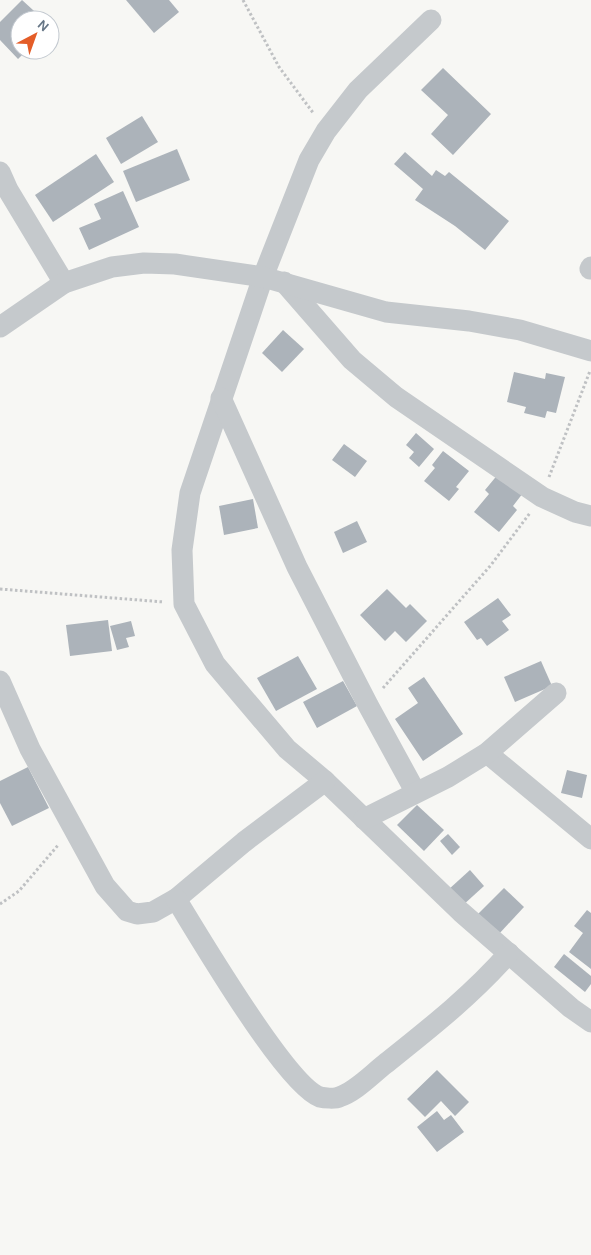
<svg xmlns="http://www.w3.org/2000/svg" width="591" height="1255" font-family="Karla,sans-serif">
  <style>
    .building { fill: #acb3ba }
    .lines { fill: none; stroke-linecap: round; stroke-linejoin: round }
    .path { stroke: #bfc1c3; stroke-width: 3; stroke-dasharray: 2.5 2.5; stroke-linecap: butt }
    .minor { stroke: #c5c9cc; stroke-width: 21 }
  </style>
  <rect width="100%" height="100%" fill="#f7f7f4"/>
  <g class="building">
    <path d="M22 0 44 20H20V50H27L18 59 0 40V22Z"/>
    <path d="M126 0H169L179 12 154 33Z"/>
    <path d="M443 68 491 114 453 155 431 134 448 115 421 90Z"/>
    <path d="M142 116 158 142 121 164 106 138Z"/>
    <path d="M177 149 190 180 136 202 123 171Z"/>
    <path d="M405 152 432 176 436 170 445 176 449 172 509 221 485 250 455 226 415 200 423 189 394 164Z"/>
    <path d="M96 154 114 182 53 222 35 195Z"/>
    <path d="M123 191 139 227 89 250 79 228 101 219 94 204Z"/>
    <path d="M283 330 304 349 282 372 262 353Z"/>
    <path d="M514 372 545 379 546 373 565 377 556 413 547 411 545 418 524 413 526 407 507 402Z"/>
    <path d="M416 433 434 449 419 467 409 458 414 452 406 445Z"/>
    <path d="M344 444 367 461 355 477 332 460Z"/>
    <path d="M443 451 469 471 456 487 459 489 449 501 424 481 435 468 432 465Z"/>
    <path d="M499 473 523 493 513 506 517 510 499 532 474 512 489 494 485 490Z"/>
    <path d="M253 499 258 528 224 535 219 506Z"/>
    <path d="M357 521 367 542 343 553 334 532Z"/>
    <path d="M387 589 406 608 410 604 427 621 406 642 395 631 385 641 360 615Z"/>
    <path d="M498 598 511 615 502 621 509 630 487 646 481 638 477 640 464 622Z"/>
    <path d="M108 620 112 651 70 656 66 625Z"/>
    <path d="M131 621 135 636 126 638 129 647 117 650 110 626Z"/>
    <path d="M298 656 317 689 276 711 257 678Z"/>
    <path d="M541 661 552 686 515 702 504 677Z"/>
    <path d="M424 677 463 734 423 761 395 719 418 703 408 688Z"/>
    <path d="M343 681 357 706 317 728 303 702Z"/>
    <path d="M28 767 49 808 12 826 0 803V781Z"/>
    <path d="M567 770 587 775 582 798 561 793Z"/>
    <path d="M417 805 444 830 424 851 397 825Z"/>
    <path d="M448 834 460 847 452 855 440 841Z"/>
    <path d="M470 870 484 886 462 906 448 890Z"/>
    <path d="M504 888 524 907 498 935 477 915Z"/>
    <path d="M587 910 591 913V969L569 952 583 933 574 926Z"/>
    <path d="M564 954 591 976V984L585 992 554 967Z"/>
    <path d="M437 1070 469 1102 455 1116 441 1101 425 1117 407 1099Z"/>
    <path d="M437 1111 444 1120 451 1115 464 1132 437 1152 417 1127Z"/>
  </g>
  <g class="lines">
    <g class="path">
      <path d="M243 0 279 67 314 114"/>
      <path d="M549 477 590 371"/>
      <path d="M0 589 164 602"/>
      <path d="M383 688 491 565 530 513"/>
      <path d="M0 904 19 891 59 844"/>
    </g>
    <g class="minor">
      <path d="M431 20 358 90 326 131 309 160 263 277 190 493 182 550 184 604 215 664 287 749 325 781 461 912 571 1008 591 1022"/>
      <path d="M0 172 8 190 64 283"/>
      <path d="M590 269 591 267"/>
      <path d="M284 282 352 360 396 397 542 497 575 512 591 516"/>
      <path d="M0 327 64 283 112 267 144 263 175 264 263 277 386 312 469 321 520 330 591 351"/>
      <path d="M221 398 297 567 368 705 415 791"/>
      <path d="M0 681 30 749 105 886 127 911 137 914 153 912 176 899 244 842 325 781"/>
      <path d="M487 753 591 839"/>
      <path d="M364 819 448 777 487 753 556 693"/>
      <path d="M176 899C199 936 286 1085 320 1097 324 1098 335 1099 339 1097 355 1092 371 1075 385 1064 430 1028 470 997 509 953"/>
    </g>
  </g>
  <g transform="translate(35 35) rotate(41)"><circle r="24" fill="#ffffff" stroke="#c2c8cf"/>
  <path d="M0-4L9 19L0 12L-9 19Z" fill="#e45d28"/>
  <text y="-8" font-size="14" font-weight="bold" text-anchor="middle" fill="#667686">N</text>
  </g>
</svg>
